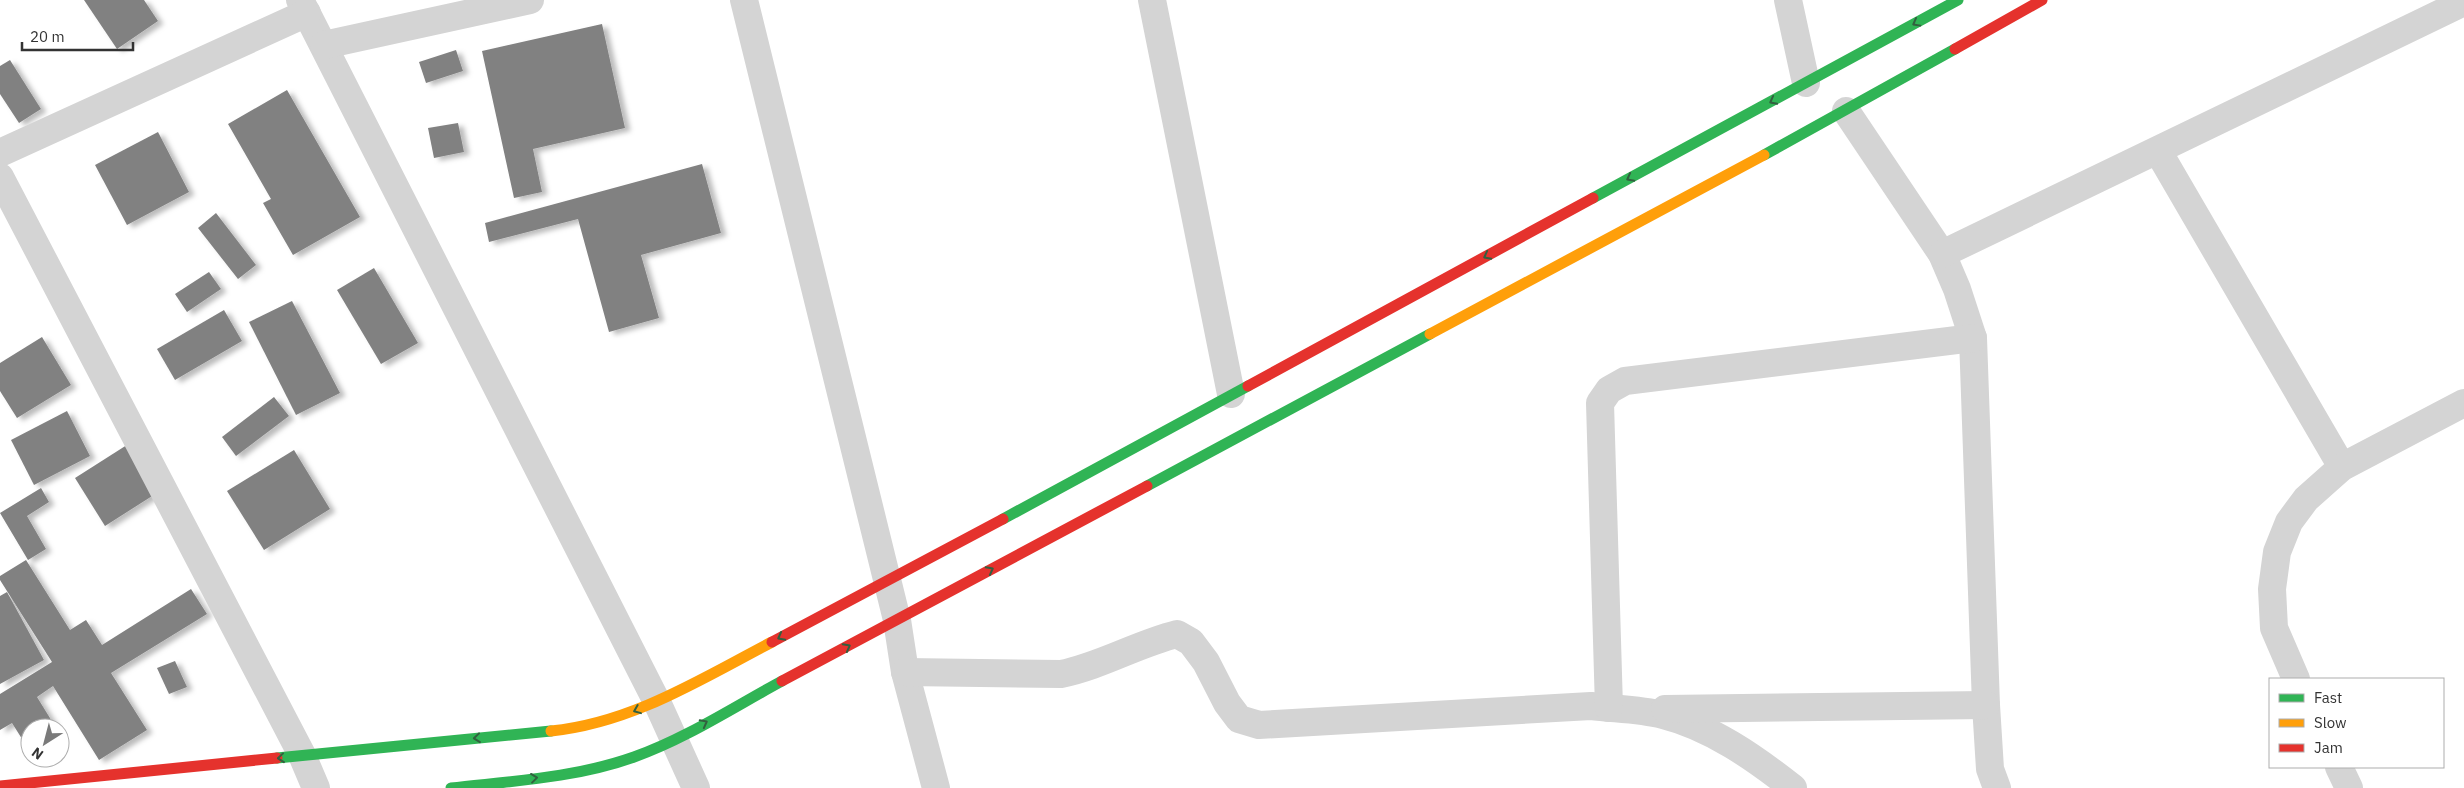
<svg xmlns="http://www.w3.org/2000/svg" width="2464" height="788" font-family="'IBM Plex Sans',sans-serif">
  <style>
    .building { fill: #818181; filter: url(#shadow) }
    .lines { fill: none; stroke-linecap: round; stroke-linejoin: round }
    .street { stroke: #d4d4d4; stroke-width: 28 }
    .fast { stroke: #30b455; stroke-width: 11 }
    .slow { stroke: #ff9f0a; stroke-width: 11 }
    .jam { stroke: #e5322d; stroke-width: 11 }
    .oneway { stroke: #32603f }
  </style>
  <defs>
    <filter id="shadow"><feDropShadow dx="5.5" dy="3" stdDeviation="2.5" flood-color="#0004"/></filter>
  </defs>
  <rect width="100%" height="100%" fill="#fff"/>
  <g class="building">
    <path d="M84 0H144L158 21 117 49Z"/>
    <path d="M602 24 625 128 533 149 542 192 514 198 482 51Z"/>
    <path d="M456 50 463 71 426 83 419 62Z"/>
    <path d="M10 60 41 109 19 123 0 94V66Z"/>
    <path d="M287 90 360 217 293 255 263 203 271 199 228 124Z"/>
    <path d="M458 123 464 152 434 158 428 128Z"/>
    <path d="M158 132 189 192 127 225 95 165Z"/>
    <path d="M702 164 721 233 641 255 659 318 609 332 578 219 489 242 485 223Z"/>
    <path d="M216 213 256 265 238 279 198 228Z"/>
    <path d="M374 268 418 343 381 364 337 290Z"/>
    <path d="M209 272 221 289 187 312 175 294Z"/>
    <path d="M292 301 340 393 296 415 249 322Z"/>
    <path d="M224 310 242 341 175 380 157 349Z"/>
    <path d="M42 337 71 385 17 418 0 391V363Z"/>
    <path d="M274 397 289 416 236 456 222 437Z"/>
    <path d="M67 411 90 456 34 485 11 440Z"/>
    <path d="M130 443 160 491 105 526 75 478Z"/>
    <path d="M294 450 330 509 264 550 227 491Z"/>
    <path d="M41 488 49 502 27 516 46 549 28 560 0 513Z"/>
    <path d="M26 560 70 630 86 620 102 645 191 589 207 614 111 673 147 730 99 760 53 686 37 697 53 723 46 728H30V738L24 742 12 723 0 730V694L52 662 0 580V576Z"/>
    <path d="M7 592 44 660 0 684V596Z"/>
    <path d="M175 661 187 687 169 694 157 668Z"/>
  </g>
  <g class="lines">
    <g class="street">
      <path d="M300 0 657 702 696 788"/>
      <path d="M744 0 897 620 905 672 936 788"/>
      <path d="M1152 0 1231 394"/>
      <path d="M1788 0 1806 83"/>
      <path d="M324 45 530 0"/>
      <path d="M1846 111 1942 254 1957 289 1973 338 1986 705 1990 769 1997 788"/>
      <path d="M2158 151 2342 467"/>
      <path d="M0 153 307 13"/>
      <path d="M0 177 302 755 316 788"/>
      <path d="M1942 254 2464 2"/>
      <path d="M905 672 1061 674C1101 666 1137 644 1177 634L1191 642 1206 662 1227 703 1239 719 1259 725 1591 706C1615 709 1640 709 1663 715 1711 727 1755 758 1793 788"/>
      <path d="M2296 679 2274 628 2272 589 2277 552 2289 522 2306 499 2342 467 2464 403"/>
      <path d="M1609 708 1600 403 1609 390 1625 381 1973 338"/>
      <path d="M1665 709 1986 705"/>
      <path d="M2339 767 2349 788"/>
    </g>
    <g class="fast">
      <path d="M1764 155 1955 49"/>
      <path d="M1593 198 1958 0"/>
      <path d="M1147 486 1430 334"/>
      <path d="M1003 519 1248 386"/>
      <path d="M277 758 551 731"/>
      <path d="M451 788C512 781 575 778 634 757 685 739 734 707 782 681"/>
    </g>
    <g class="slow">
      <path d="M1430 334 1764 155"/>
      <path d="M551 731C632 723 701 679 772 642"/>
    </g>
    <g class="jam">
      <path d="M1955 49 2042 0"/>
      <path d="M1248 386 1593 198"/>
      <path d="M772 642 1003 519"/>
      <path d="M782 681 1147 486"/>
      <path d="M0 786 277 758"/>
    </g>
  </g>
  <defs><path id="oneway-chevron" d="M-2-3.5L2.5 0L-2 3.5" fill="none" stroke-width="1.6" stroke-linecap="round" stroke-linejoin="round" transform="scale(1.25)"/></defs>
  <g class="oneway">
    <use href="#oneway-chevron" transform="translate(1916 23) rotate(151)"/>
    <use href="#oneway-chevron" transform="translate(1773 101) rotate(152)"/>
    <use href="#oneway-chevron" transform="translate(1630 178) rotate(152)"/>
    <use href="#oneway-chevron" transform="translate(1487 256) rotate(152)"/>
    <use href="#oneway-chevron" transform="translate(990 570) rotate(-28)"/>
    <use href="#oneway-chevron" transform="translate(781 637) rotate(152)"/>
    <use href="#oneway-chevron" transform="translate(847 647) rotate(-28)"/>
    <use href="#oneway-chevron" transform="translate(637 710) rotate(158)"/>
    <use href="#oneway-chevron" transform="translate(704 723) rotate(-28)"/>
    <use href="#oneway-chevron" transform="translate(477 738) rotate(174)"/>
    <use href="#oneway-chevron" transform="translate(281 758) rotate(174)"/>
    <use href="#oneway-chevron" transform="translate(534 778) rotate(-7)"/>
  </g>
  <rect x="2269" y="678" width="175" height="90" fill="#ffffff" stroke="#adadad"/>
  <rect x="2279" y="694" width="25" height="8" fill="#30b455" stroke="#adadad"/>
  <text x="2314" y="703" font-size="15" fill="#333333">Fast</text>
  <rect x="2279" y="719" width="25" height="8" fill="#ff9f0a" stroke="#adadad"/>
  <text x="2314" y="728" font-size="15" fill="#333333">Slow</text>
  <rect x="2279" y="744" width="25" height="8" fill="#e5322d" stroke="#adadad"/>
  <text x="2314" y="753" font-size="15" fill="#333333">Jam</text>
  <g transform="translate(45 743) rotate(216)"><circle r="24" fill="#ffffff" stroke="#adadad"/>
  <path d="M0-4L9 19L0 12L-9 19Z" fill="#7a7a7a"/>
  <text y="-8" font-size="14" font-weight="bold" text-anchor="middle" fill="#333333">N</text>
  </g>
  <path d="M22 42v8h111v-8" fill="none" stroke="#333333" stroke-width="2.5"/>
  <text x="30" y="42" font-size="15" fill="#333333" stroke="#ffffff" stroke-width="4" paint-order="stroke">20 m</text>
</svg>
